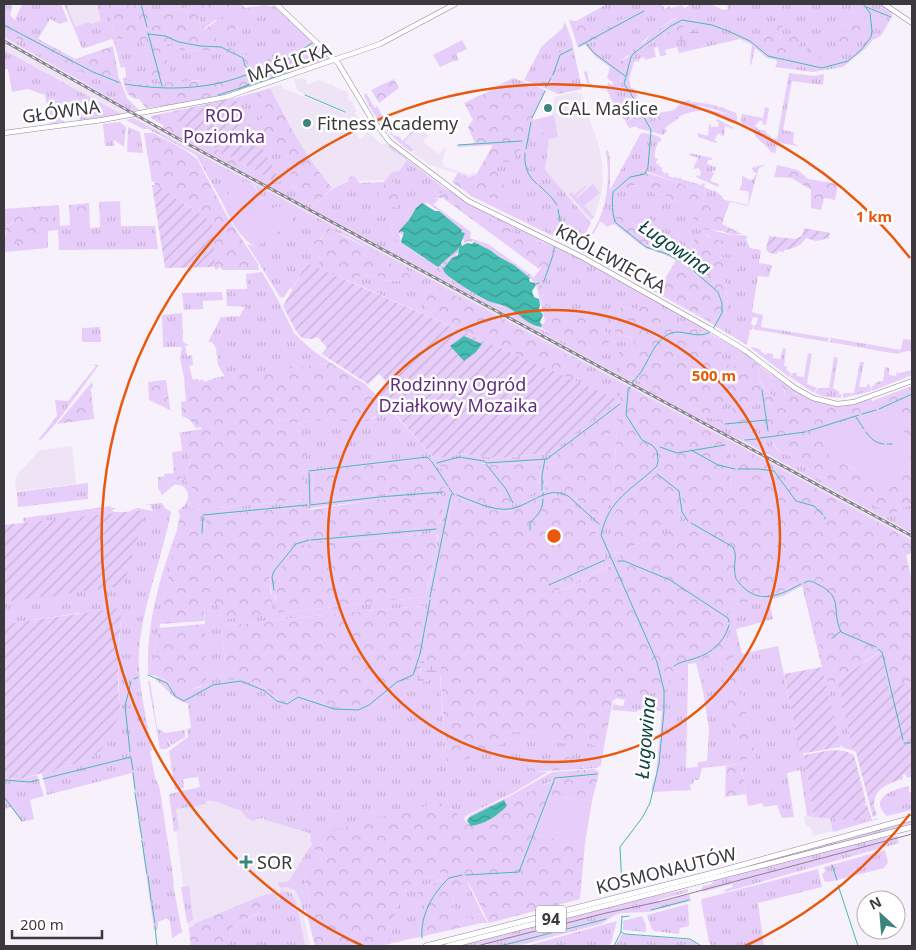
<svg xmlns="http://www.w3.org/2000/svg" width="916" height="950" font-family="'Noto Sans',sans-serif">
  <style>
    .built { fill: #eee4f6 }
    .grass { fill: url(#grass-tufts); fill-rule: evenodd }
    .forest { fill: url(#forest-crowns); fill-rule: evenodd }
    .wetland { fill: url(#wetland-marsh) }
    .park { fill: #e7cdf9 }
    .garden { fill: url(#garden-furrows) }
    .water { fill: url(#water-waves) }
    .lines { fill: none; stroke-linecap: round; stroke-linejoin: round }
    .stream { stroke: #46bbb2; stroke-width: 1 }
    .secondary-casing { stroke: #908a94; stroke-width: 5.5 }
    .primary-casing { stroke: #908a94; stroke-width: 6 }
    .secondary { stroke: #fff; stroke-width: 4.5 }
    .primary { stroke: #fff; stroke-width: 5 }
    .tram { stroke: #89858c; stroke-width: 1 }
    .rail-casing { stroke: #89858c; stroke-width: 3 }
    .rail { stroke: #fff; stroke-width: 1; stroke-dasharray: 4; stroke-linecap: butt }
    .ring { fill: none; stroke: #e8590c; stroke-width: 2.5 }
    .poi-dot { fill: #3d847e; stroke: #fff; stroke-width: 2 }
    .labels { text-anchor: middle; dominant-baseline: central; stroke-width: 5; stroke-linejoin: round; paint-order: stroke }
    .shield { fill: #fff; stroke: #767477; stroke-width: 1 }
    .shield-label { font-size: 16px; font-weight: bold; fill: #3b393d }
    .street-label { font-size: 18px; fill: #3b393d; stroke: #fff }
    .poi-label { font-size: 18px; fill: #3b393d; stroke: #fff; text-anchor: start }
    .park-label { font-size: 18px; fill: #612e7d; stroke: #fff }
    .water-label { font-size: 19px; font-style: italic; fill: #104440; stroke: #fff }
    .centre { fill: #e8590c; stroke: #fff; stroke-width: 2.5 }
    .ring-label { font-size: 15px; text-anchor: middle; font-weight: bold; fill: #e8590c; stroke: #fff; stroke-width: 5; stroke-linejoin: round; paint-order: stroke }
  </style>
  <defs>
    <pattern id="grass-tufts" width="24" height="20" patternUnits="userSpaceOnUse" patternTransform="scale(1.25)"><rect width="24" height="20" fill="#e7cdf9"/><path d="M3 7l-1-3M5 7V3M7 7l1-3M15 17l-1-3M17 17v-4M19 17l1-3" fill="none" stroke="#c7b1d6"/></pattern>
    <pattern id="forest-crowns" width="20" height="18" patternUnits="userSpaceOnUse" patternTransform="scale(1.25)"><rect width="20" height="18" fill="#e7cdf9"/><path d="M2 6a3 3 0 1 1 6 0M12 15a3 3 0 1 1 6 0" fill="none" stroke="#c7b1d6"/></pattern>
    <pattern id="wetland-marsh" width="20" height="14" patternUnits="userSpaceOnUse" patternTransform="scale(1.25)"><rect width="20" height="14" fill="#e7cdf9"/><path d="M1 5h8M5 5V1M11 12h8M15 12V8" fill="none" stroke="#c7b1d6"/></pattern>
    <pattern id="garden-furrows" width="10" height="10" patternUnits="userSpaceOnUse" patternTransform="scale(1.25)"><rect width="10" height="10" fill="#e7cdf9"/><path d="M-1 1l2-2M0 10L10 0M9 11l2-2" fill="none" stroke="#c7b1d6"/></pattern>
    <pattern id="water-waves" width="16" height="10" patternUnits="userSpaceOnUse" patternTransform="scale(1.25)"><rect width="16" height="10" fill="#46bbb2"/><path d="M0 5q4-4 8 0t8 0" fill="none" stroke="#3c9992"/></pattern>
  </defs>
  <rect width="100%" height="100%" fill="#f7f1fc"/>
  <g class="built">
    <path d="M64 4H105L112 39 85 48H82Z"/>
    <path d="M4 37 76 78 132 111 121 114 4 50Z"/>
    <path d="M305 78 308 85 319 80 330 85 331 84 344 91 347 90 349 96 347 97 350 102 352 101 357 112H355L356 116 359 118 358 119 352 117 349 120 359 138H362L368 131 382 145 386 143 388 146 407 160 399 171 392 172 384 182 383 180 360 181 359 183 355 177 332 189 320 174 305 152 270 88 281 84 283 88 344 113V111L297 91 294 79Z"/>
    <path d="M577 92 578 94 582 93 585 106 599 146 602 162 603 182 600 199 594 218 590 221 545 170 549 139 533 120 552 116 554 97Z"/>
    <path d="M140 116 912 533V540L133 118Z"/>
    <path d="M419 128 428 135 423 142 439 154 447 146 442 162 444 163 443 166 470 175 472 172 476 174V175L469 177 429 165 413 153 415 151 404 142Z"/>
    <path d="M72 446 76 484 16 491 15 480 17 475 38 452 41 450Z"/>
    <path d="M212 799 320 835 290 881 301 902 310 946H191L173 808Z"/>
    <path d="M804 816 830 818 833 831 813 836 810 826 806 827Z"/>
  </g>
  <g class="grass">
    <path d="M4 4 13 6 10 15 15 20 22 4H61L68 21 60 24 50 19 38 39 4 22Z"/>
    <path d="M64 4H66L75 27 89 22 91 24 101 21 97 4H108L115 37 127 41H144C145 55 150 64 152 77L159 79 161 85 141 84 123 80 122 78 126 77 125 67 121 68 114 42 112 39 85 48H82Z"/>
    <path d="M145 4H198L179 9 152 14 149 11Z"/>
    <path d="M236 4H241L245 8 265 5 275 7 326 55 328 59 310 41 286 56 271 62 254 55 238 56 216 40V34C226 34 233 29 243 27L215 20 201 31 199 17 211 14 223 7 232 8Z"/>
    <path d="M607 4H661L665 9 669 6 671 8 681 5 685 8 691 4 699 5 711 4 723 10 728 9 727 4H882L891 11 893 14 881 36 873 40 865 49 843 67 813 72 775 67 777 63 776 60 767 58 755 48 751 66 750 62 752 45 740 39 679 53 677 47 665 50 666 55 660 56 658 47 654 48 656 57 644 60 645 57 639 59 640 61 634 62 629 79 631 88H633L638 96 636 97 642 107 623 98 616 110 608 92 587 83 584 72 587 71 589 83 607 91 608 83 613 85V82L607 78 610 67 596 57 585 45 605 36 627 18C614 22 604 29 592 34L587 31 580 19ZM677 17 697 19 698 21 686 19 666 33 664 40C649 42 632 50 629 67 627 75 627 81 621 88L620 82 622 75 617 69 621 60C625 59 647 39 649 35ZM781 24 783 26 780 40 803 39 788 59 779 57 754 42 765 27Z"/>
    <path d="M565 22 572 41C554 52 546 67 538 85L524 80 542 46 562 29Z"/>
    <path d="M4 32 92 77 122 85 127 98 139 110 132 111 76 78 4 37Z"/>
    <path d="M462 40 467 49 456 54 459 61H453L440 67 433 55Z"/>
    <path d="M170 43 181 50 219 51 243 60 245 67 249 71 222 80H193L186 82 164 83 162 80 169 72 164 45Z"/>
    <path d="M4 50 121 114H126L80 120 77 108 62 111 64 122 50 124 45 95 28 89 12 92 8 69H4Z"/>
    <path d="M574 52 582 89 559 94 547 89C551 79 562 65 562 57Z"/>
    <path d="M789 73 815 76 824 74 823 85 792 81 783 130 794 132 793 143 799 146 780 143 779 146 777 145 775 154 773 152 771 153 770 150 757 138 750 127 743 125 741 121 742 114 763 118 765 107 769 108 766 125 762 124 763 122 760 120 755 126 760 130H765L767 134 771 136V138L777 139Z"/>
    <path d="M513 78 547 90 540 88 526 115 515 88 509 83 493 91 485 92Z"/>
    <path d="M257 92 269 115 249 124 235 98Z"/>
    <path d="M366 93 375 108 377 106 393 135 400 137 402 141 409 135V133L420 126 404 142 414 150 411 152C391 137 374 119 364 95Z"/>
    <path d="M696 106 737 117V124L726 121 727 119 726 118C709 109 696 108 678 117L679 118 669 125 670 127 668 125 665 129 667 131 663 135 637 128V126L629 128 625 120 627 121 633 118 641 125 646 124 650 119 648 113 654 114 659 123H664L684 109Z"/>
    <path d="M133 118 624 384 619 400 612 501 616 503 614 552 620 553 680 520 679 515 681 493 685 512 731 491 728 440 732 442 912 540V541L732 442 738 494 693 518 694 525 611 565 565 590 555 592 545 584 605 559 596 536 597 526 544 502 541 513 538 512 539 498C529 501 520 509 510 511 498 513 470 504 459 499L452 503 447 524H445L432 591 436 592 437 602 428 601 424 626 421 625 425 606 351 612 222 626 226 680C242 679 255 682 269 691 274 695 277 702 285 703 290 704 294 698 299 696L316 701 369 709 398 684 418 676V681L420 683 436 678H440L447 767 503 731 554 734V742L590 744 604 746 601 765 597 768 584 769V766L560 762 555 764C546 761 537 759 529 764L531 772H548L513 793 469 814 465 817 464 821 457 812 437 803 400 813 315 849 319 853 322 863 314 869 306 871 305 882 310 901 306 910 303 911 301 902 295 890 286 887 280 888 278 883 289 881 310 847 312 846 310 833 265 820 264 818 255 819V821C245 819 246 815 240 810 228 808 218 799 206 801V804L176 809 179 829 174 832 169 794 200 787 198 777 183 779 184 788 175 790 169 751 188 737 187 729 191 728 188 706 189 704C171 699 170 691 156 680L158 677 173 685 177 691H186L201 687 205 624 204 605 219 604 221 620 240 617 272 594 269 577 272 568 295 540 311 535 312 537 422 528 436 525 441 522 444 508 441 495 375 500 312 508 307 510 306 507H302L222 514 205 520 204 531 200 532 197 514H180L178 511 185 505 188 498C189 489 182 484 174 485L162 495 160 491 170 481 184 479 194 490 192 498 188 505 195 510 304 500V467L306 463 303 433 302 431 279 429 276 421 286 420 287 423 331 420 348 422 374 418 377 415 389 412 390 409 435 459 459 454 503 458 546 453 618 400 573 380 586 377 579 362 460 297 424 305 435 319 354 283 360 275 378 276 382 280 400 281 398 269C371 249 341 230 308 223L324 235 323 238 306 242C308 250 314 254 321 257L317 268 307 263 292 289 290 288 283 298 280 297 247 244 256 247 277 207 268 210 255 186 245 181 221 200 196 155 148 129H143L126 120ZM615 410 614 433 603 435 609 505 601 519 568 492 544 484C544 474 545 466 552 458ZM426 459 440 490 390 493 313 501 312 471ZM539 462 541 465 540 483C532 490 521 502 510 502L506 506 493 505 461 494 440 467 441 464 486 463 491 465ZM437 533 438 536C436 549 431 589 424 597L278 613 275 597 301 545ZM600 563 606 565 564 589 555 591 550 586Z"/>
    <path d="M717 119 734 128V129L725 126 724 137 718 133 714 141H717L716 143 698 137V133L708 136 709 124 712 125 710 127H718L719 122 716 121Z"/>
    <path d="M120 122 126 127 124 147 114 140V146H105L103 124Z"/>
    <path d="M536 124 549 139 545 170 591 223 580 244 574 246 473 197H486L517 203 507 191 495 168 499 163H507L530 140Z"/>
    <path d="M128 127 140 132 143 153 127 152Z"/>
    <path d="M641 133 652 134 661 138V142L659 141C656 147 654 152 655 159L657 158 658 160 656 161 657 165 660 164 659 167H661L663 168 661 170 665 174 666 172 669 174 668 176 674 178 676 176V178H679L681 177V179L701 185 703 183 705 184 704 187 713 191 714 190 723 197V199L743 204 748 205 749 193 747 191 739 190 742 184V176L750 180 753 179 757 173 753 172V170L751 168H753V166L756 168V166L766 165 759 168 748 206 731 202C728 199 723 200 720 198L710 207 703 202 705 191C698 188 684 186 680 183L648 172H644L614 189 616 193 634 185 641 186 655 194 667 196 672 201 685 204 695 209 701 225C711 230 721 233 732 235 739 236 742 234 748 237L746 239 750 248 761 250 759 263 772 265 769 277 758 276 752 312 763 315 761 327 829 338 828 342 753 329 754 325H756L758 318 753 317 751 324 753 325 752 330H750L747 345 702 318 582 252C586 242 592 233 597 224 608 201 610 176 606 151L608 150 610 159V190ZM614 207C626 220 647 233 663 240 667 252 675 250 685 255L687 248 690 249 694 240 707 235 724 244 715 249 718 256 724 258 729 272 721 275V278L725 281 728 306 721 317 716 318 714 324 588 253 586 247 600 222 603 223 609 219 610 211Z"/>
    <path d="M255 135C280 140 295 155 290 182L303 202 315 205 332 189 349 181 348 178 352 175 355 177 353 178 355 177 359 183 384 182 392 172 399 171 407 160 388 147 389 145 444 188 580 258 586 263 592 265 709 330 708 332 748 355 753 360 739 367 723 364C719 356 722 351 727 344L711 334 709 337 696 329 685 328 679 321 637 309 622 307 607 315 620 335 631 337 636 346 623 361 625 374 723 424V396L733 391V416L752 431 748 419 752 406 766 400 777 413 773 445 781 453 792 456 818 476 828 478 899 509 912 505V533L743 441 725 434 627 379 243 172 246 165 282 185ZM433 189C443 201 460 201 470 213L516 239 536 240 551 245 542 259 541 268 533 278 539 284 545 287 544 295 541 297 543 305 553 310 562 308 578 313 587 309 597 325 615 339 606 343 556 336 536 327 521 319 506 307 498 306 485 300 449 278 444 275 440 268H436L396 241V237L393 235 391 227 420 196 424 203H428L432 206 439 199 433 198Z"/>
    <path d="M690 153 712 158V160H708L707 164 716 167 715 171 713 170 712 172 714 173 710 181 719 184 718 187 696 177 697 175 700 176 701 171 698 168 693 169 698 158 689 155Z"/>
    <path d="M120 201 121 226H155L158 249 59 250 58 230 48 231V248L4 252V231L6 236 16 243H19L25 248V232L31 231 45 218 31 208 30 219 27 217V212H23L9 226 7 224 4 209 59 205 60 226 70 225 69 205 89 203 90 228 100 227 99 202Z"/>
    <path d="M262 272 277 298 294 333 312 350 331 363 225 377 218 365 216 348 212 342H208L221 317 240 316 245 307 227 306 226 289H247L246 274Z"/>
    <path d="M222 292 223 300 203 301V309L184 310 182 293Z"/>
    <path d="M182 313 183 342 189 345 185 346 187 356 192 355 193 365 189 366 193 380H186L184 378 180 358 182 347H163L162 315Z"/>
    <path d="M100 327 101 342H82V328Z"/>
    <path d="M831 337 832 338 901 350 903 339 912 340V352L907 351 897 354 830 342Z"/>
    <path d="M752 347 762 350 760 351 766 355 767 353 773 354V358L780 359 783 348 786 349 784 366 788 367 786 369 791 374 789 377 751 348Z"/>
    <path d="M808 353 812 354 807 384 817 388 814 393 790 377 793 373H797V376L804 377Z"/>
    <path d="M834 357 838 358 833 388 840 392 838 393 842 395 841 398 825 397 815 393 818 388H829Z"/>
    <path d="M860 362H864L859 387H867V384L870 385 871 391 843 398V393H854Z"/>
    <path d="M92 364 99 365 57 422 40 441 39 439 57 416 55 400 68 401 96 366Z"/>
    <path d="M760 366C770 375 786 379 784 396L778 399C767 393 754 379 760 366Z"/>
    <path d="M885 367 889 368V375L896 376 897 371 899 373 912 370V375L872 391 871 388 877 382 883 381Z"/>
    <path d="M202 429 190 452 189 468 184 477 164 476V474L174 473 172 452 182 451 180 434 178 433Z"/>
    <path d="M88 483V499L18 507 17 492Z"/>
    <path d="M162 503 165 508 171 512C163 554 146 595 140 640 135 676 146 714 152 750L150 751 155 778 159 786 161 797 174 883 173 884 182 932 172 938 170 921 167 918 158 922V929L154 930 132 773 47 795 42 773 86 761 121 712C117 681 118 651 121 620L79 613 4 624V602L22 599V589L143 510 131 511V510L138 508 153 511 150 505H143Z"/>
    <path d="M111 506V508H117L112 510 114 512H129L24 523 23 518Z"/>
    <path d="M178 528 155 651 148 674C146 624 160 575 178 528Z"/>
    <path d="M803 574 810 579V581L805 583 824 662 831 684 837 680 854 751 844 748 841 745 802 586 783 596 769 600 773 619 736 629 742 654 778 646 800 753 804 755 814 817 807 816 800 770 787 773 794 817 782 818 777 805 764 807 762 803 748 806 741 764 702 768 699 780H694L693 784H690L691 790 654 792 651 790 656 774 662 711 638 710 637 712 612 710 614 702 615 705 623 706 625 700 616 698 615 700H612L614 694 636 693 670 680 671 673 678 670 682 682 688 677 686 768 697 767 698 762 707 761 709 729 703 691 707 686 704 679 703 669 709 668 711 680 709 657 718 651 738 759 756 758 728 632V614L733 604 761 601 760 594C777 597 794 589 803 574Z"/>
    <path d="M148 681H150L157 728 165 733 185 730V737L172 745 166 738 171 746 166 749H160Z"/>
    <path d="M569 771 563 777 547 783 507 806 504 801 466 821 470 815 512 795 552 772Z"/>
    <path d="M37 775 44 796 30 800 34 819 22 822 11 807 4 809V778L20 779Z"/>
    <path d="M909 786V792H912V810L887 816C867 797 895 789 909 786Z"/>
    <path d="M871 817 872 820 877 818 878 819 833 832 830 818 858 821Z"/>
    <path d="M912 821V823L893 830 726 872 759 861Z"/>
    <path d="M897 836 899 843 725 892 724 890 733 887 732 884 703 892 701 889 703 886 712 884V882L719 879 875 838 887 837 888 838Z"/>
    <path d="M885 850 888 862 884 868 829 882 824 881 822 874 825 872 824 867Z"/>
    <path d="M818 869 822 887 758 903 764 946H712L709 942 701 901 702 899Z"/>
    <path d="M440 872 443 878 418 892V902L425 906 421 923 420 937 389 942 396 908 407 888Z"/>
    <path d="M468 884 482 913 454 924 453 888Z"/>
    <path d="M189 886 193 920 187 923 181 887Z"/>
    <path d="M688 889V892L658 900 659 902 689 894 691 901 648 912 621 913 615 915 601 924 517 946H489L488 944 466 946 465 945 472 942 650 897Z"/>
    <path d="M284 891 291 893 297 904 293 909 298 910 305 946H223L229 943 232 927 258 914 261 909 266 907 264 899 256 898 275 892 278 900H280V892Z"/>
    <path d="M688 904 689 926 680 928 679 934 654 931 651 927 647 915Z"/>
    <path d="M642 916 646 925V932L623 930V921Z"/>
    <path d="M617 921 610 946H527Z"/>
    <path d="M622 934 689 940 694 941 699 946H615Z"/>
  </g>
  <g class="forest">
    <path d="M108 4H145L149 11 152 14 179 9 198 4H236L232 8 223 7 211 14 199 17 201 31C219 22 222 8 244 21L243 27C233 29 227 34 216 34V40L234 50 238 56 254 55 261 52 270 58 271 62 286 56 310 41 328 59 229 95 162 107 160 106 146 108 139 99C128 99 125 89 123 80L141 84 160 85 159 79 152 77C150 64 145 55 144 42L127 41 115 37ZM170 43 181 50 219 51 243 60 245 67 249 71C218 83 195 79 164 83L162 80 169 72 164 45Z"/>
    <path d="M860 11 865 12C865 34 865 42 842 45L838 42 840 32 850 27 852 20Z"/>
    <path d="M685 15 686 17 697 19 699 21 686 19 682 31 666 33 663 42C641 41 632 53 628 74 627 79 626 82 627 86H624L621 89 620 85 622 75 617 69V63L628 57 630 52 647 40 649 35 678 17Z"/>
    <path d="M627 17 629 20 605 36 578 48 569 20 576 21 580 19 587 31 592 34C604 29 614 22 627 17Z"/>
    <path d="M4 22 26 32 75 59 113 46 119 79 122 85 92 77 4 32Z"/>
    <path d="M760 24H781L783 26 780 39 802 35 803 39 788 59 768 55 754 42 765 27Z"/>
    <path d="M572 41 574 52 562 57C562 65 551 79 547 89L538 85C546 67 554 51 572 41Z"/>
    <path d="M818 43 821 44V54L819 58 813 60 811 64 803 61C802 52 809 45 818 43Z"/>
    <path d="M394 79 399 88 379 103 371 90Z"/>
    <path d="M509 83 515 88 526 114 540 88 546 91 533 116V120L536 124 527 148 518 151 513 162 499 163 495 168 507 191 517 203 486 197H473L452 182 458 173 469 177 476 175 493 145 458 147 457 145 475 143 468 127 473 120 464 103C479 95 494 90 509 83Z"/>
    <path d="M270 88C288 122 306 158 332 188L315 205 303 202 290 182C295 155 280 140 255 135L249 124 269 115 257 92Z"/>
    <path d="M622 98 642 107 645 112 648 113 650 119 644 127 633 118H630L627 121C623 120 616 113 617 108Z"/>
    <path d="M690 100V102C706 102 722 107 736 113L737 117C727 114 703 104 694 106 680 109 671 123 658 124L659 122 654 114 674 110 683 101Z"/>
    <path d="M174 111 182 129 246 165 243 172 162 128 164 126 151 118V116Z"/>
    <path d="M144 133H153L185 150 197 159 227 216 258 264 259 270H223L220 267 216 270 193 209 155 185 154 181 152 182Z"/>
    <path d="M777 165 798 170 808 179 838 184 835 200 824 198 821 210 811 208V190L792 178 774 177Z"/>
    <path d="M644 172 680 183C683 186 698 188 705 191L703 202 710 207 712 205 711 201 717 197 731 202 729 204 722 224 742 234 733 235 722 231 704 229 700 223 694 219V214L696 212 695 209 685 204 672 201 667 196 655 194 641 186 634 185 616 193 614 189 629 177Z"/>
    <path d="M388 181 391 184 394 181C398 190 400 198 397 208 390 207 381 201 378 195L382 186Z"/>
    <path d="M429 187 433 189 438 195 446 190 460 199 470 213H479L513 231 516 239 525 237 556 247C556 258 552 276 541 281L538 278V273L542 268 541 266 539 269 443 198H433L429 192Z"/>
    <path d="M434 205 471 232 470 238 488 244 531 275 539 284 545 287 547 291 541 297 543 305 553 310 562 308 578 313 587 309C595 312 598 316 597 325L616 339 595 349 555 336 542 328 536 327 521 319 506 307 493 304 449 278 444 275 440 268 433 267 396 241 394 238 399 233 401 242 404 245 425 259 441 265 458 247 459 250 456 255 451 278 492 302 507 306 525 320 537 327H541L545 321 536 284 532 280 516 266 499 257 490 250 473 241 465 242 463 246 464 241 447 217 432 206Z"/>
    <path d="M85 206C89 214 86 223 91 231L88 233 82 226H73L72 207Z"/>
    <path d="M51 207 54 225 43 233 34 234 31 231 26 232V248L19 249V243H16L15 248 9 249C6 234 4 226 4 211L9 220 7 224 9 226 13 223 14 211 27 212 28 217 30 218 31 208H36L43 214V217L45 218 47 208Z"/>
    <path d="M614 207C626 220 647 233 663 240 668 254 674 249 685 255L683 250 684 247 690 249 694 240 700 234C709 235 715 241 724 241V244L715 249 717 254 721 258C731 258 733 256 740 266L735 272 721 275V278L725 281 728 306 724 313 725 316 716 318 714 324 657 292 676 260 663 254 645 248 614 224 607 227 603 223 609 219V208Z"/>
    <path d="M304 218 310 219 375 252 398 269H406L413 282 405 288 400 281 382 280 378 276 361 275 354 283 317 268 321 257 314 254 307 246H300L298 241 299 238H302L306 242 309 240 310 237 316 236 320 240 323 238 324 235 308 223H304Z"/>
    <path d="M437 286 459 298 460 297 579 362 586 369V377L573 380 435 319 424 305 421 294 425 289Z"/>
    <path d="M647 300 671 314 675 320 684 321 685 328 696 329 709 337 711 334 727 344C722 351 719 355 723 363L739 367 753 360 760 366C754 379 766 393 778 399L784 396 785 390 777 381 779 378C811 402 831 412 871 399L873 403 876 404 880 421 866 430 852 443 849 439 852 435V431L846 424 835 427 837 430 836 433 833 432V436H827V442L831 448 842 451 844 455 854 459 857 457 862 461 860 463 861 466 859 469 842 461 841 462C851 468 862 478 873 470L880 475 881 473 878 471 881 467 887 468C894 464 897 455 892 449L886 448 884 429 876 404 877 399 912 386V505L899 509 893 515 829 484 828 478 818 476 792 456 781 453 766 435 763 425 767 418 777 413 767 401 752 406 748 419 752 431 748 436 733 429 732 391 723 396V424L625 374 619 368 623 361 618 358 619 352 635 345 631 337 620 335 610 328 607 315 622 307 637 309 641 304Z"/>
    <path d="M331 363 365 384 390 409 388 414 377 415 367 421 348 422 331 420 287 423 286 420 276 421 279 429 303 431 305 435 306 463 304 467V500L195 510 188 508 194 490 184 479 170 481 160 491 158 488V477L174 475 184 477 183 471H187L189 468 190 452 184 445 185 441 189 439H194L202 429 201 427 196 428 190 420 182 416 181 402 186 401 184 378 187 380 198 379 199 381 203 379 204 382 218 377Z"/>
    <path d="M166 380 170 408 172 411 149 400 148 382Z"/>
    <path d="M92 382 93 386 91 389 94 419 57 424Z"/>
    <path d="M624 384 728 440 731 491 688 516 685 512 681 495 679 515 681 520 620 553 612 551 616 503 612 502 619 400Z"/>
    <path d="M615 410 614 433 603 435V440L608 442 612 447V449L609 505 601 519C578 507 578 487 546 490 542 479 544 467 552 458L594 424Z"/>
    <path d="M732 442 912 541V553L906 555 912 581V681L889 689 879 652 831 684 828 681 804 583 810 581V579L803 575C793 588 778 597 760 595L761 601 733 604 728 614 730 620 728 632 756 758 738 760 718 651 709 657 714 683 711 680 709 668 703 669 704 672 707 675 704 679 708 686 703 691 696 663 688 664V677L682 682 678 670 671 673 668 691 664 693 614 694 604 746 590 744 554 743 553 734 504 731 505 743 447 767 440 672 433 666 420 668 421 675 398 684 369 709 361 714 299 696C294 698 290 703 285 703 279 702 276 697 272 694 260 682 242 679 226 680L222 626 351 612 425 606 421 625 423 626 428 601H437L436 592 432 591 445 524H447L452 503 459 499C470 504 498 513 510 511 520 508 529 501 540 498L541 506 538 512 541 513 544 498 560 495 565 497 597 526 596 536 605 559 546 584 555 592 565 590 610 566 612 558H615L683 525H693L692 521 693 518 737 494Z"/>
    <path d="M426 459 433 465 445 486 440 491 390 493 313 501 312 471Z"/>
    <path d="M459 459 491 465 539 462 541 465 539 488 533 494 524 497C521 502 515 502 510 502L509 506C496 508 465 499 456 490 450 483 445 474 440 466L441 464Z"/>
    <path d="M438 495 444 497C444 507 444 521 435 527L329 537H312L311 535 295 540 272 568 269 577 273 613 221 620 219 604 204 605V621L160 624 180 514H198L201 531 204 530 206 518 222 514 302 507H306L308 510 375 500Z"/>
    <path d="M437 533C439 541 429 591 424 597L278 613 276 609V578L277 572 297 548 301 545Z"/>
    <path d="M600 563H605L606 565 564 589 555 591 550 586Z"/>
    <path d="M205 624 206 684 187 691V694L184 695 183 691H177C171 681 158 676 148 674L155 651 159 628Z"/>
    <path d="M564 756 572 758 573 763H581L584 769 531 772 529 764C538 759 546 761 555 764Z"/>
    <path d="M741 764 746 794 725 797 726 766Z"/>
    <path d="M594 769 598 771 599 773 592 801 550 795 535 834 537 836 585 843 580 899 489 923 469 884 453 889 454 924 482 913 488 923H481L380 946H315L306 910 310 901 305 882 306 871 314 869 322 863 319 853 315 849 314 843 320 835 357 823 437 803 445 804 451 810 455 809 460 817 469 824 488 821 507 806 533 790 563 777 569 771ZM440 872 443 878 418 892 415 898 418 902 425 906 421 923 420 937 390 942 396 908 407 888Z"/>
    <path d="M256 898 264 899 269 905C258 914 245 920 232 927L229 943 223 946H191L189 928 194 926V924Z"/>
  </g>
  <g class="wetland">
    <path d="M707 28 717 30C709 37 685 44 676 41L678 35Z"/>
    <path d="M424 660H428L433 666 436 665 441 668 440 678H436L420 683 418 681V676L421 675V661Z"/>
  </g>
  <g class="park">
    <path d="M554 115 558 137 549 139 533 120Z"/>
    <path d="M245 181 254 186 268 209 280 207 294 212 292 223 256 247C239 239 229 216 221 200Z"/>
    <path d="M593 184 600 193 584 206 594 217 592 219 569 194 572 192 574 195 585 186 586 187 576 197 577 198Z"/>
    <path d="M420 196 428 207 404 236 399 233 397 236 394 237 391 227Z"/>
    <path d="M877 399 881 409 893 404 910 447H912C912 463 894 476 882 486L830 456 820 440 830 426 874 412 870 402Z"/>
    <path d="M550 795 592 801 585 843 537 836 535 834Z"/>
  </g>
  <g class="garden">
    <path d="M235 98 283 186 182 129 174 111Z"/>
    <path d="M152 185H156L212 222 215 267 165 268Z"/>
    <path d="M804 228 830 233 829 238 816 241 806 238C801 246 793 249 784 250V252L778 251 777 254 769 253 766 249 769 236 795 239 802 236Z"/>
    <path d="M307 263 619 400 582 427 548 455 544 453 503 458 459 454 435 459 377 393 388 383 379 374 368 384 322 354 327 348 318 337 311 339 302 338 296 331 283 306Z"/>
    <path d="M143 510V520L123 586 4 602V525Z"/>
    <path d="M120 608 121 620 118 649V688L121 712 101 750 86 761 20 779 4 778V624Z"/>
    <path d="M880 652 889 689 912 681V776L907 778 906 774 902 775 903 779C891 782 875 788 874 803 874 807 876 812 877 815L873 817 856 752 853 750 837 680Z"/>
    <path d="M822 667 841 745 840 747 800 754 784 674Z"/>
    <path d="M831 750 845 751 854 755 860 778 859 780 861 781 866 803 865 805H867L871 817 858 821 814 817 804 755Z"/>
  </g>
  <g class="water">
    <path d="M422 203 435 211H439L462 230 461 232 465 233 461 243 462 246 467 243 472 244 474 242 490 250 499 257 514 265 530 278 529 280 530 282 535 283 536 285 532 291 534 297 539 299 540 305 539 309 543 315 540 322 542 325 541 327C530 326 521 316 512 310 505 305 498 304 491 302 482 299 452 280 445 273L442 267 444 268 452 258 458 255 459 248 438 267 402 243 401 241 404 233 401 231 399 233V231L409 220 416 208Z"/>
    <path d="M464 336 482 344 476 352 464 361 450 346Z"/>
    <path d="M504 800 507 806C497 816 485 824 471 826L467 821 470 817Z"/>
  </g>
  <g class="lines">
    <g class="stream">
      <path d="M141 4 147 27"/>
      <path d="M866 7 891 17"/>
      <path d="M4 25 93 72 118 82"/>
      <path d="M148 33 162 86"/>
      <path d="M148 34 165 36 179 42 200 46 221 47 243 58 245 66 250 70"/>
      <path d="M586 43 594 53 625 76"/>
      <path d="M579 46 644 11"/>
      <path d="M253 72 287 60 312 43"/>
      <path d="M553 75 560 55 572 49"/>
      <path d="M125 84C167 91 213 90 253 72"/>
      <path d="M546 87 551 78"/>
      <path d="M239 89 284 67"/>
      <path d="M218 95 291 72"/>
      <path d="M305 95 345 112"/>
      <path d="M532 118 545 91"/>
      <path d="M458 145 522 141"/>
      <path d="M526 149 531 122"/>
      <path d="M525 153C524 165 527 176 537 184"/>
      <path d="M539 185 552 198 557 205"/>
      <path d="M558 209 561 226 560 232"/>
      <path d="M558 238 559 236"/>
      <path d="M553 252 555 247"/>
      <path d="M544 281 553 255"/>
      <path d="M536 284 539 283"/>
      <path d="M713 329 722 313V303L718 292 687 265 667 254 646 247 615 222C612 212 612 203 613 192L630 177 645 174 648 167 651 130 631 94 624 84 631 57 634 53 671 26 682 20 712 25 728 31 750 41 768 56 822 68 848 61 861 50 871 37 872 31 870 13 863 4"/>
      <path d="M632 383C636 378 641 373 644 367 652 353 659 332 679 332 689 333 701 338 710 332"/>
      <path d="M762 390 768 431"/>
      <path d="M879 409 912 394"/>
      <path d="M862 414 876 410"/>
      <path d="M856 417 864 429"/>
      <path d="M725 424 766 420"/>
      <path d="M808 431 859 415"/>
      <path d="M866 432C871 439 875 443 884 444"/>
      <path d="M760 438 805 432"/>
      <path d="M745 440 757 439"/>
      <path d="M887 444H892"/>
      <path d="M660 447 677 453 725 445"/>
      <path d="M691 450 718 465 735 469"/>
      <path d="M437 463 459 457 484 461 486 463 547 459 620 404"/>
      <path d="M486 464 506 489 513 503"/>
      <path d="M738 469H758L774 471 796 501 814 506 823 515"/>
      <path d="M309 471 427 457 432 462 448 486"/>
      <path d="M309 473 310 504"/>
      <path d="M657 474 679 491 682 512 688 521"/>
      <path d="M449 488 454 495"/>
      <path d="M542 490V475L545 459"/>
      <path d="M543 493V496"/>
      <path d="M457 495C473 501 492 511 509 509 529 507 547 484 568 496L599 524"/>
      <path d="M310 505 379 497 443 492"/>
      <path d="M203 515 307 505"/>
      <path d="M825 517V519"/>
      <path d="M691 523 733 547C738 557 733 563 735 574 735 579 739 583 743 587 761 605 782 594 801 584"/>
      <path d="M530 530V523C537 515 543 511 543 499"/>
      <path d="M202 533 203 517"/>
      <path d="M311 540 436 529"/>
      <path d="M618 561H624L670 580 728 618 729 622"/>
      <path d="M804 583C810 579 813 582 819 585 844 597 831 611 841 632L876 647"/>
      <path d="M549 585 605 560"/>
      <path d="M274 590 272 577 274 571 296 544 309 540"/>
      <path d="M430 597 450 499 452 494"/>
      <path d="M832 638 841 631"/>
      <path d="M878 649 882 652 903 740"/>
      <path d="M674 666C681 661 688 661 696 658 712 653 725 641 729 625"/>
      <path d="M148 675 167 683 175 696 184 701 213 685 241 681 265 691 277 701 287 704 298 697 334 709 358 710 369 705 397 682 413 675 420 654 430 600"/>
      <path d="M134 679 138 677"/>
      <path d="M904 743H912"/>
      <path d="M130 752 125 706 131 682"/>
      <path d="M131 758 133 770"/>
      <path d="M133 773 135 789"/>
      <path d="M43 779 131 757"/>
      <path d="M4 780 30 782 39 780"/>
      <path d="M135 793 139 819"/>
      <path d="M4 797 22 821"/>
      <path d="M139 821 142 838"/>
      <path d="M142 841 147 874"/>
      <path d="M832 865 837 880"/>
      <path d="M466 875 519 872 555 778 597 774"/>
      <path d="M148 876 151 900"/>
      <path d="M838 885 858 946"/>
      <path d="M622 889 620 847 642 818 650 803 659 764 664 711V690L657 662 601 535C609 498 632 490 657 466L658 461 657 451 652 445 642 440 626 415 628 391 630 387"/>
      <path d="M152 901V903"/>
      <path d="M152 905 155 923"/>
      <path d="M651 910 689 900"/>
      <path d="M622 917 629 916"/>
      <path d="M155 926 157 946"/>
      <path d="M621 932 625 934 690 939 700 945"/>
      <path d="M422 938C420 915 433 893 449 878L462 875"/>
      <path d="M500 946 606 919"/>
      <path d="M614 946 621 932 622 916"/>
    </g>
    <g class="secondary-casing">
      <g id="secondary">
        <path d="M276 4 338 63 371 118 390 142 468 201 582 257 710 329 746 351 795 388 813 398 837 404 854 402 912 381"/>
        <path d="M884 4 912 23"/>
        <path d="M4 133 102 120 226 97 380 44 455 4"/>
      </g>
    </g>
    <g class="primary-casing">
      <g id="primary">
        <path d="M426 946 713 873 912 818"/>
        <path d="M448 946 912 827"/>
      </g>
    </g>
    <use href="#secondary" class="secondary"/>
    <use href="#primary" class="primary"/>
    <path class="tram" d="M477 946 606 913 658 902 912 834"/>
    <g class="rail-casing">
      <path id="rail" d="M4 41 186 143 912 536"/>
    </g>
    <use href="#rail" class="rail"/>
  </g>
  <g class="ring">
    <circle cx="554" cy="536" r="226"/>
    <path d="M910 814A452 452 0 0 1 745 946M363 946A452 452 0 1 1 910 258"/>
  </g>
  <g class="poi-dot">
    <circle cx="548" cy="108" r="5"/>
    <circle cx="307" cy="123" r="5"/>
    <path d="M243.5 854.5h5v5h5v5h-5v5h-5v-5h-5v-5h5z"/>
  </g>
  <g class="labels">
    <rect class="shield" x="536" y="905.5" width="30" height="27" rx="4"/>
    <g class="shield-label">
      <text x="551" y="919">94</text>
    </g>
    <g class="street-label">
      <text transform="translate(289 62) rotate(-19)">MAŚLICKA</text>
      <text transform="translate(61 111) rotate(-8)">GŁÓWNA</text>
      <text transform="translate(611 258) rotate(29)">KRÓLEWIECKA</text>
      <text transform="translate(666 870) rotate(-14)">KOSMONAUTÓW</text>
    </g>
    <g class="poi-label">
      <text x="558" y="108">CAL Maślice</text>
      <text x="317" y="123">Fitness Academy</text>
      <text x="257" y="862">SOR</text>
    </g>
    <g class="park-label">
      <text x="224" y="115">ROD<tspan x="224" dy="21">Poziomka</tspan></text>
      <text x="458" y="384">Rodzinny Ogród<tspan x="458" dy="21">Działkowy Mozaika</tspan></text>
    </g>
    <g class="water-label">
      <text transform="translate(675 247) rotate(34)">Ługowina</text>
      <text transform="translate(645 738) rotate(-85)">Ługowina</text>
    </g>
  </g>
  <circle cx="554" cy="536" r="8" class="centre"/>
  <g class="ring-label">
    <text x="874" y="222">1 km</text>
    <text x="714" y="381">500 m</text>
  </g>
  <rect width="916" height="950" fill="none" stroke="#3b393d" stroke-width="10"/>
  <g transform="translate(881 915) rotate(334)"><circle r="24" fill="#ffffff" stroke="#b1b0b1"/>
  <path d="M0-4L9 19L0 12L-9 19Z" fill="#3d847e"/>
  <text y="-8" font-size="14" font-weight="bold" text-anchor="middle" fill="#3b393d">N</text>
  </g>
  <path d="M12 930v8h90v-8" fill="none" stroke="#3b393d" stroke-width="2.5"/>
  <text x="20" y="930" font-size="15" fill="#3b393d" stroke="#ffffff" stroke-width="4" paint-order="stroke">200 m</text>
</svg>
